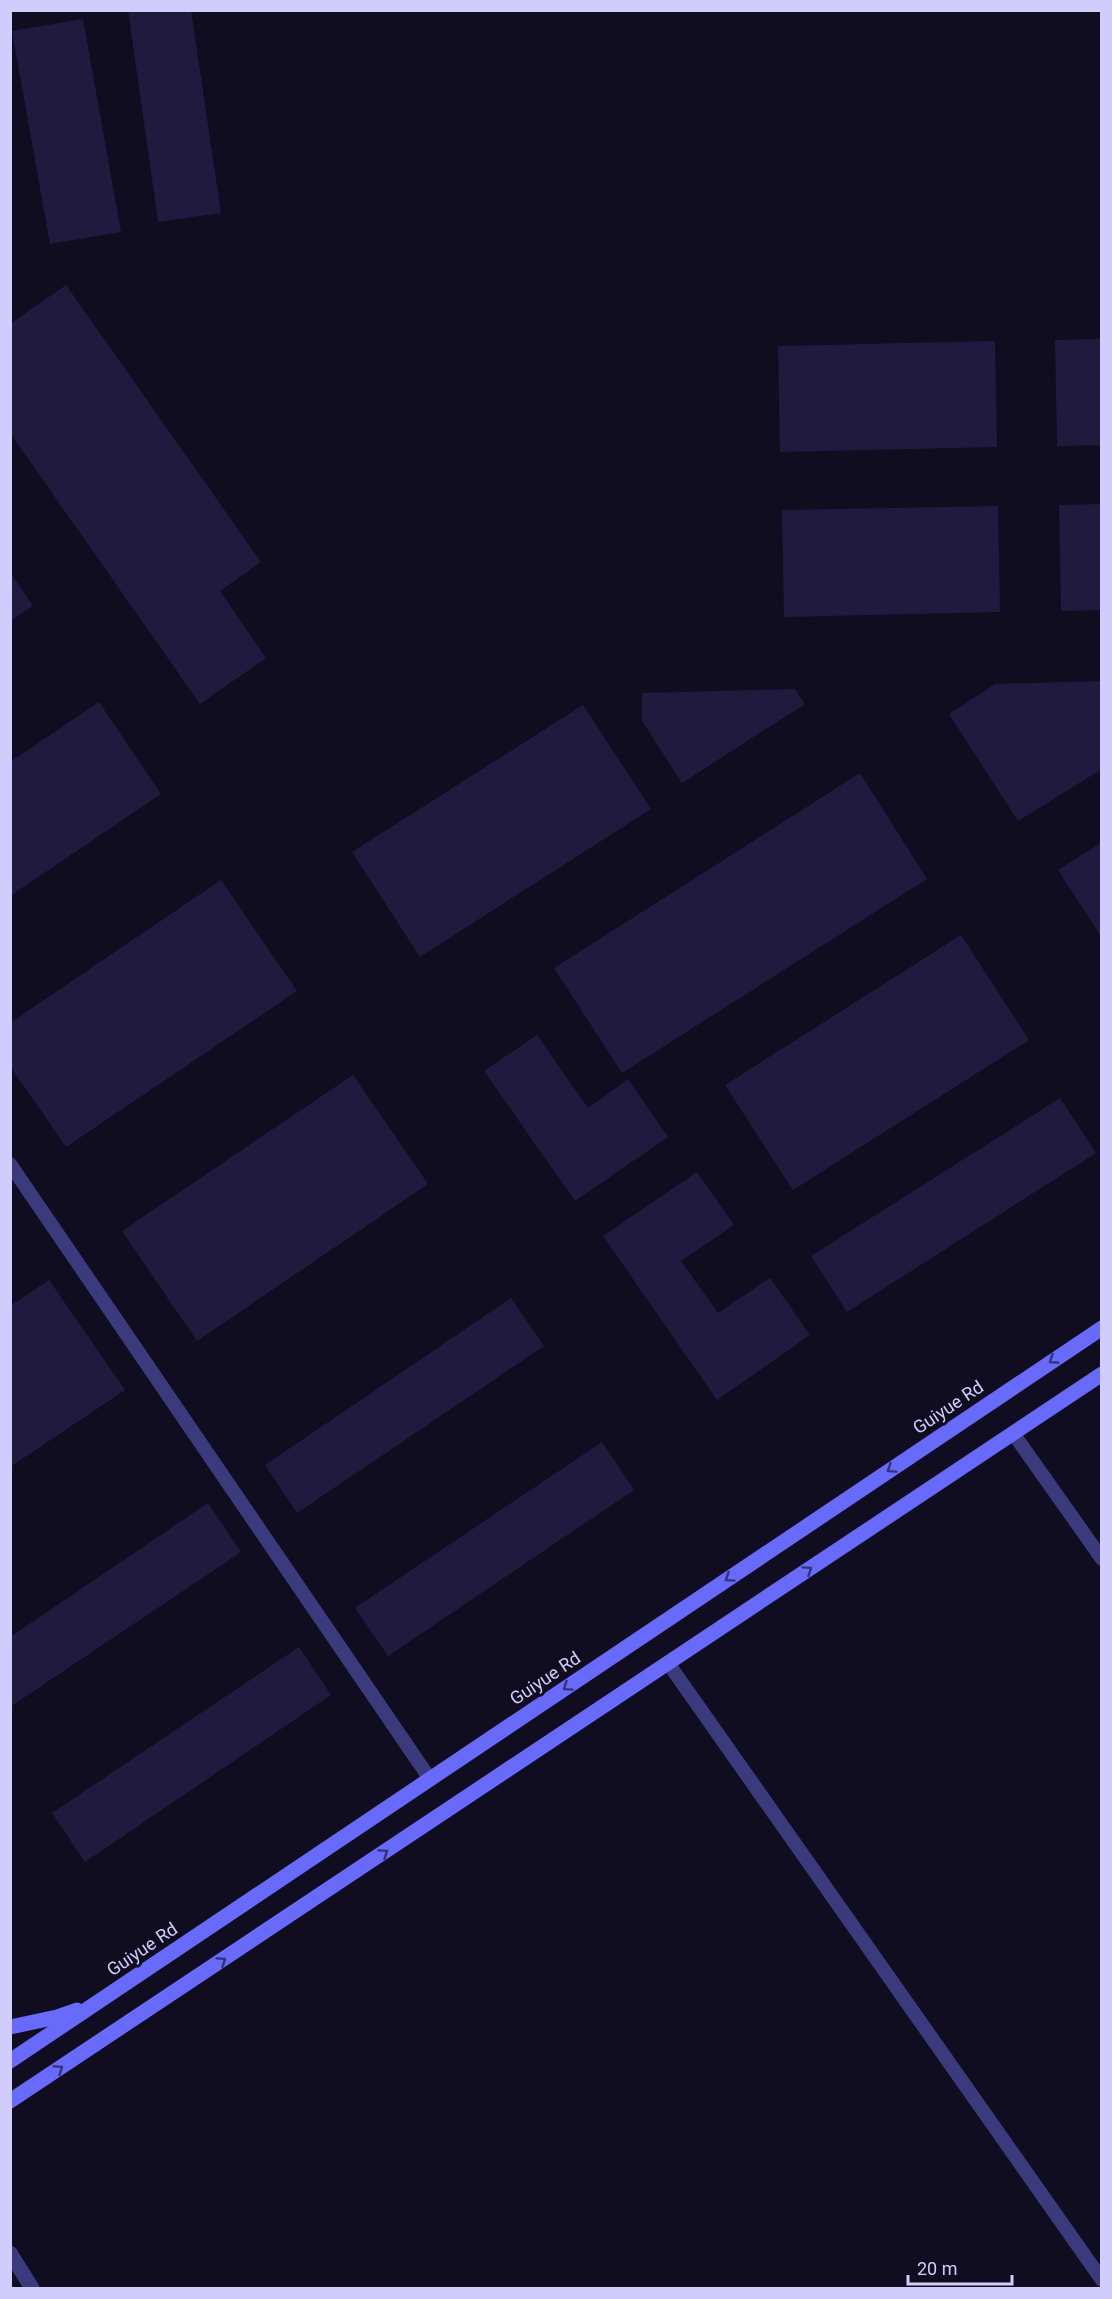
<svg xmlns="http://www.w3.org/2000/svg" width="1112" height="2299" font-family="Roboto,sans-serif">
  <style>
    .building { fill: #201a3f }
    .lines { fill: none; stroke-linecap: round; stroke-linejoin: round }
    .lane { stroke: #3a3a7c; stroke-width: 14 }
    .street { stroke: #3a3a7c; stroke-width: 15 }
    .secondary { stroke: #686bf9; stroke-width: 15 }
    .oneway { stroke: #333376 }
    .labels { text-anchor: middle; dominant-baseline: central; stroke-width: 6; stroke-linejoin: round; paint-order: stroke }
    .street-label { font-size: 18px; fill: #d0cdfd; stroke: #0f0d1f }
  </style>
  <rect width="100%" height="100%" fill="#0f0d1f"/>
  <g class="building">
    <path d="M128 10H191L221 213 158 222Z"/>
    <path d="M83 19 121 232 50 244 12 31Z"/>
    <path d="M66 285 261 562 220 591 266 658 200 704 10 433V324Z"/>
    <path d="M1102 339V445L1057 446 1055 340Z"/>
    <path d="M995 341 997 447 780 452 778 346Z"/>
    <path d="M1102 504V610L1061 611 1059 505Z"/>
    <path d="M998 506 1000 612 784 617 782 510Z"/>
    <path d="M10 572 33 606 10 621Z"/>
    <path d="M1102 681V769L1018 821 949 714 995 684Z"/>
    <path d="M795 689 805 704 682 783 642 721V693Z"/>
    <path d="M99 702 161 794 10 896V762Z"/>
    <path d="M583 705 651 809 420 957 352 852Z"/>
    <path d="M860 773 927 879 622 1073 554 968Z"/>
    <path d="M1102 842V938L1058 870Z"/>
    <path d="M221 880 297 991 66 1147 10 1066V1023Z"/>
    <path d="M961 935 1029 1040 793 1190 725 1085Z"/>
    <path d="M537 1035 588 1108 628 1079 668 1137 575 1201 484 1071Z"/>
    <path d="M353 1075 428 1184 197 1341 122 1231Z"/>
    <path d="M1060 1098 1096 1153 847 1312 811 1256Z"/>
    <path d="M697 1172 734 1225 681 1261 718 1313 770 1278 810 1335 717 1400 603 1236Z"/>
    <path d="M49 1280 125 1390 10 1467V1306Z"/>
    <path d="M511 1298 544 1346 297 1513 265 1465Z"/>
    <path d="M602 1442 634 1490 388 1656 355 1608Z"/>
    <path d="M208 1503 241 1552 10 1707V1637Z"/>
    <path d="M299 1647 331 1695 85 1862 52 1813Z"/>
  </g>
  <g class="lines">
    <g class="lane">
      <path d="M10 1164 430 1779"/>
      <path d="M1013 1433 1102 1559"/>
      <path d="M668 1663 1102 2280"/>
    </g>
    <path class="street" d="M10 2253 32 2288"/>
    <g class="secondary">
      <path d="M10 2027 57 2017 77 2010"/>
      <path d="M10 2061 1102 1328"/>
      <path d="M10 2101 1102 1374"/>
    </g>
  </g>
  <defs><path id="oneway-chevron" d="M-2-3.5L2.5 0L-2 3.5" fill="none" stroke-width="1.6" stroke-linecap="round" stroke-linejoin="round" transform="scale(1.5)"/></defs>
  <g class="oneway">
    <use href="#oneway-chevron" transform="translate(1053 1360) rotate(146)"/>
    <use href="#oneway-chevron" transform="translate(891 1469) rotate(146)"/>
    <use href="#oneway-chevron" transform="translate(808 1570) rotate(-34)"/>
    <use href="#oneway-chevron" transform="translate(729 1578) rotate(146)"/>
    <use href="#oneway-chevron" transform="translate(567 1687) rotate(146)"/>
    <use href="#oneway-chevron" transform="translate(384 1853) rotate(-34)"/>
    <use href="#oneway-chevron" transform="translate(222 1961) rotate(-34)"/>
    <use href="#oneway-chevron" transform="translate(59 2069) rotate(-34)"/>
  </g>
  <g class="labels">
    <g class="street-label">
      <text transform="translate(948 1407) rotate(-34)">Guiyue Rd</text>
      <text transform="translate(545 1678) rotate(-34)">Guiyue Rd</text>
      <text transform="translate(142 1949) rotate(-34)">Guiyue Rd</text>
    </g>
  </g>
  <rect width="1112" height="2299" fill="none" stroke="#d0cdfd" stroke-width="24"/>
  <path d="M908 2275v9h104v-9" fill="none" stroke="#d0cdfd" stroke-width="3"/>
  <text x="917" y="2275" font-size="18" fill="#d0cdfd" stroke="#0f0d1f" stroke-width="4.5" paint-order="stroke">20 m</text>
</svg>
